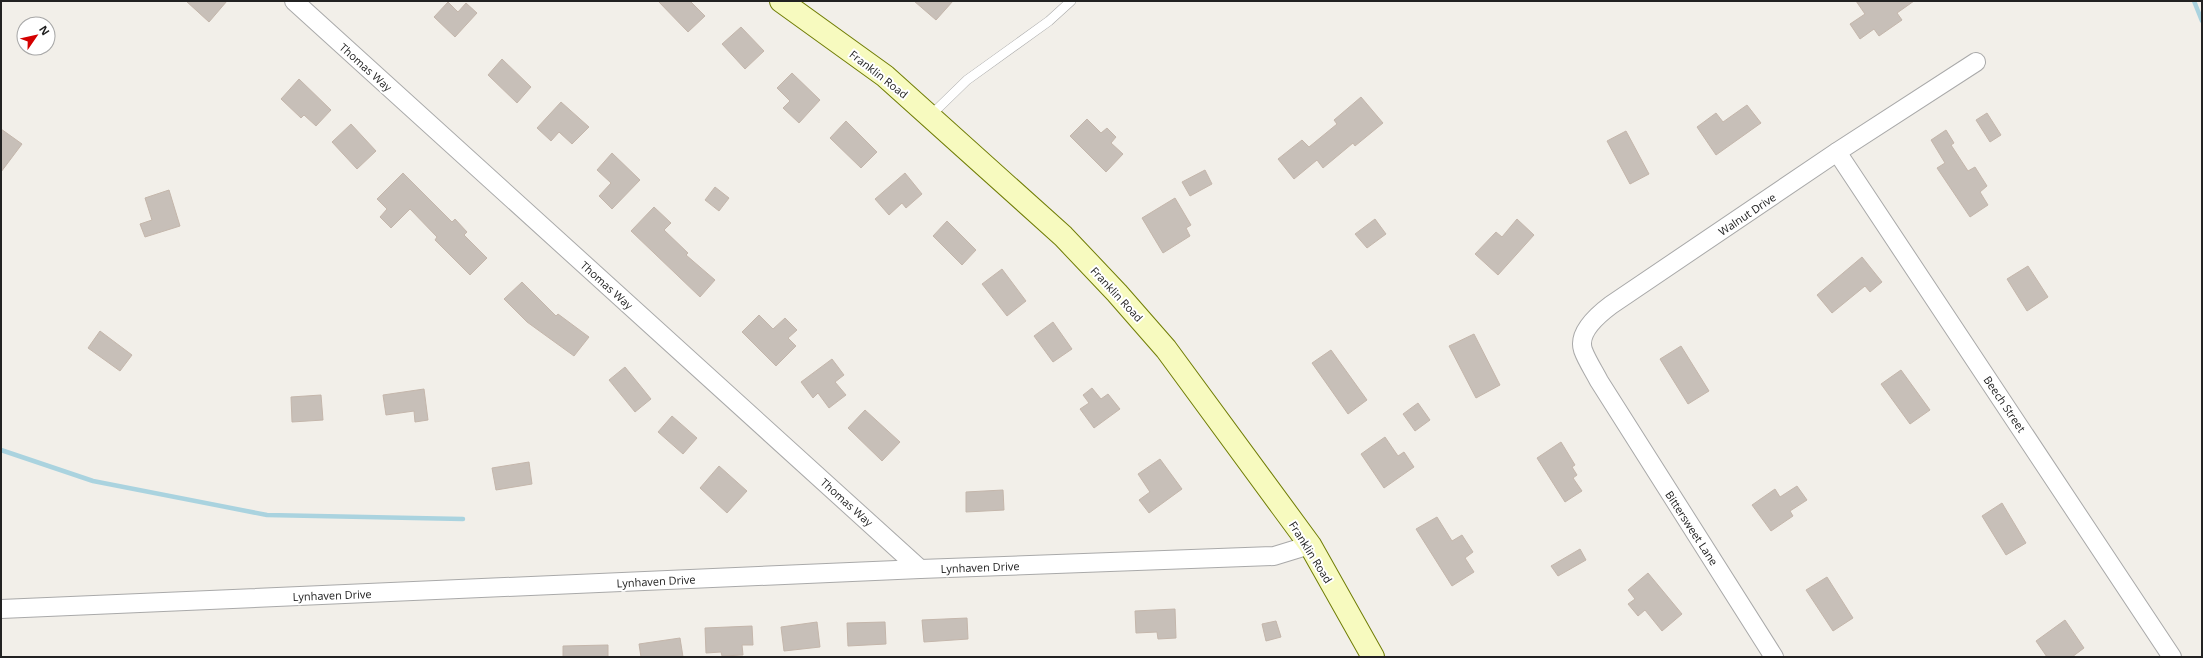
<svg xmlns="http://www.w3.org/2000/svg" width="2203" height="658" font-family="'Open Sans',sans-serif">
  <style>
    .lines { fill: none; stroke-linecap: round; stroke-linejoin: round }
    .stream { stroke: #aad3df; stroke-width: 4.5 }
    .building { fill: #c7bfb8; stroke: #c4b6ab }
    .lane-casing { stroke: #a9a9a9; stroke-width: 10 }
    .street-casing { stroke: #a9a9a9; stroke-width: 20 }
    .secondary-casing { stroke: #707d05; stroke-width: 24 }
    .lane { stroke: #fff; stroke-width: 9 }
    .street { stroke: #fff; stroke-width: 18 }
    .secondary { stroke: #f7fabf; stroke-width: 22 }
    .labels { text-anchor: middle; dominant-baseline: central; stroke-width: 4; stroke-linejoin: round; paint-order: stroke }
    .street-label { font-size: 11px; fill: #222; stroke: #fff }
  </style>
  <rect width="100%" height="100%" fill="#f2efe9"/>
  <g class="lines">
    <g class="stream">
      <path d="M2194 1 2202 21"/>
      <path d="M1 450 93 481 267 515 463 519"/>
    </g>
  </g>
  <g class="building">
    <path d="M186 1H227L209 22Z"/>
    <path d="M658 1H690L705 16 688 32Z"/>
    <path d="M914 1H953L936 20Z"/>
    <path d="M1856 1H1914L1897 13 1902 20 1879 36 1874 29 1860 39 1850 24 1865 14Z"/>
    <path d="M448 2 458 12 466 3 477 13 455 37 434 17Z"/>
    <path d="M741 27 764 51 745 69 722 44Z"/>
    <path d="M502 59 531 87 517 103 488 75Z"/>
    <path d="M792 73 820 100 799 123 783 108 790 101 777 88Z"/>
    <path d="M299 79 331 110 316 126 304 115 301 118 281 99Z"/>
    <path d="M1361 97 1383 123 1355 146 1353 143 1323 168 1317 160 1294 179 1278 159 1302 140 1309 147 1337 124 1334 120Z"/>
    <path d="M561 102 589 127 572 144 559 132 551 141 537 128Z"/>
    <path d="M1747 105 1761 123 1716 155 1697 127 1716 113 1723 122Z"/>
    <path d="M1987 113 2001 135 1990 142 1976 120Z"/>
    <path d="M1087 119 1101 133 1107 128 1116 137 1111 143 1123 154 1106 172 1070 136Z"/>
    <path d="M846 121 877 152 861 168 830 138Z"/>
    <path d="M351 124 376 151 357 169 332 142Z"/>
    <path d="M1 129 22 144 1 172Z"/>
    <path d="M1946 130 1954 143 1951 145 1968 171 1975 167 1987 186 1980 192 1988 205 1970 217 1937 168 1945 163 1931 140Z"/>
    <path d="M1626 131 1649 174 1630 184 1607 141Z"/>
    <path d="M612 153 640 180 612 209 599 196 611 183 597 170Z"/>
    <path d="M1205 170 1212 184 1190 196 1182 182Z"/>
    <path d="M403 173 452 222 455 219 467 232 464 235 487 258 470 275 435 240 437 237 410 209 391 228 380 217 387 209 377 199Z"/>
    <path d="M905 173 922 194 906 208 902 203 889 215 875 199Z"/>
    <path d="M715 187 729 198 719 211 705 200Z"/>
    <path d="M169 190 180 226 145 237 140 224 152 220 145 198Z"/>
    <path d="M1175 198 1191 225 1186 228 1190 236 1163 253 1142 218Z"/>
    <path d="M654 207 671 223 664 230 688 253 686 255 715 280 700 297 631 231Z"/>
    <path d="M1375 219 1386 234 1367 248 1355 234Z"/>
    <path d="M1517 219 1534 235 1498 275 1475 254 1496 232 1502 237Z"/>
    <path d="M947 221 976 250 962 265 933 236Z"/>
    <path d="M1862 257 1882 282 1870 292 1865 286 1832 313 1817 295Z"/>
    <path d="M2028 266 2048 297 2027 311 2007 279Z"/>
    <path d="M1002 269 1026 301 1007 316 982 284Z"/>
    <path d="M522 282 556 316 558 314 589 337 574 356 527 322 504 299Z"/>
    <path d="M759 315 773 329 785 318 797 330 788 338 796 346 776 366 742 332Z"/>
    <path d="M1053 322 1072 349 1053 362 1034 336Z"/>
    <path d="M100 331 132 355 120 371 88 348Z"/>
    <path d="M1474 334 1500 385 1476 398 1449 346Z"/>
    <path d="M1681 346 1709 391 1688 404 1660 359Z"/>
    <path d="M1331 350 1367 400 1348 414 1312 363Z"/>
    <path d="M832 359 844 375 835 382 846 395 829 408 818 393 813 398 801 382Z"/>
    <path d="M625 367 651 399 635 412 609 380Z"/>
    <path d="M1901 370 1930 410 1910 424 1881 384Z"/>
    <path d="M1092 388 1101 399 1108 394 1120 409 1094 428 1080 409 1089 403 1083 395Z"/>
    <path d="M424 389 428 420 415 422 414 411 386 415 383 395Z"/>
    <path d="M321 395 323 420 292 422 291 397Z"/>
    <path d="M1418 403 1430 420 1415 431 1403 414Z"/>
    <path d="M865 410 900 442 882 461 848 428Z"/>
    <path d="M672 416 697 438 683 454 658 432Z"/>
    <path d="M1385 437 1398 456 1404 452 1414 467 1384 488 1361 454Z"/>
    <path d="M1561 442 1575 465 1572 467 1577 475 1573 478 1582 491 1565 502 1537 458Z"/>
    <path d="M1160 459 1182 489 1149 513 1139 500 1150 492 1138 474Z"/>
    <path d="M529 462 532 484 496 490 492 468Z"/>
    <path d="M719 466 747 491 727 513 700 488Z"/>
    <path d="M1797 486 1807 500 1790 511 1793 516 1771 531 1752 505 1775 489 1780 497Z"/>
    <path d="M1003 490 1004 510 966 512V492Z"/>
    <path d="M2002 503 2026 543 2006 555 1982 516Z"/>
    <path d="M1437 517 1452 541 1462 535 1473 552 1465 558 1474 572 1452 586 1416 529Z"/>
    <path d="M1580 549 1586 560 1558 576 1551 566Z"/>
    <path d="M1648 573 1682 614 1662 631 1645 610 1638 616 1628 604 1635 599 1628 590Z"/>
    <path d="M1827 577 1853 618 1833 631 1806 590Z"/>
    <path d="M1175 609 1176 638 1158 639 1157 632 1136 633 1135 611Z"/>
    <path d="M967 618 968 639 924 642 922 620Z"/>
    <path d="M2065 620 2084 648 2072 657H2047L2036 641Z"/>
    <path d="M1276 621 1281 637 1266 641 1262 624Z"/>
    <path d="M817 622 820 647 784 651 781 627Z"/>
    <path d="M885 622 886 644 848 646 847 623Z"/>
    <path d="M752 626 753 645H742L743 655 722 656 721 652 706 653 705 628Z"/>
    <path d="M680 638 683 657H641L639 644Z"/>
    <path d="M608 645V657H563V646Z"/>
  </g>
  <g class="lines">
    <g class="lane-casing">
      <path id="lane" d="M930 116 967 80 1049 21 1071 1"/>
    </g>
    <g class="street-casing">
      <g id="street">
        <path d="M294 1 920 569"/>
        <path d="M1837 152 2172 657"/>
        <path d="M1 609 920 569 1274 556 1310 545"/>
        <path d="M1774 657 1599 381C1594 371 1587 361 1583 350 1577 332 1599 314 1611 305L1837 152 1976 62"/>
      </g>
    </g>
    <g class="secondary-casing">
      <path id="secondary" d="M781 1 885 76 1063 236 1117 293 1166 349 1310 545 1373 657"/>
    </g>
    <use href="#lane" class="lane"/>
    <use href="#street" class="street"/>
    <use href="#secondary" class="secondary"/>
  </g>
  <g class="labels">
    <g class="street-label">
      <text transform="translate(366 67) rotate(42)">Thomas Way</text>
      <text transform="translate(879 74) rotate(38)">Franklin Road</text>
      <text transform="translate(1747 214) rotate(-34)">Walnut Drive</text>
      <text transform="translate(607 285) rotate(42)">Thomas Way</text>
      <text transform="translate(1117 294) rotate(47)">Franklin Road</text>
      <text transform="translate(2005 404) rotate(56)">Beech Street</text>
      <text transform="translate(847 502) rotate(42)">Thomas Way</text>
      <text transform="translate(1692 528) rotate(57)">Bittersweet Lane</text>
      <text transform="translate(1311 552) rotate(58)">Franklin Road</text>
      <text transform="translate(980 567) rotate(-2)">Lynhaven Drive</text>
      <text transform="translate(656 581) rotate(-3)">Lynhaven Drive</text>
      <text transform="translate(332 595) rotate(-2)">Lynhaven Drive</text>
    </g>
  </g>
  <rect width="2203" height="658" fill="none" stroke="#222222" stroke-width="4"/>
  <g transform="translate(36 36) rotate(56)"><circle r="19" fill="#ffffff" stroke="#a7a7a7"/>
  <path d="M0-3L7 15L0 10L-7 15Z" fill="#d40000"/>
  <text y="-6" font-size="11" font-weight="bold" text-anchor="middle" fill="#222222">N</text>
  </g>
</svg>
